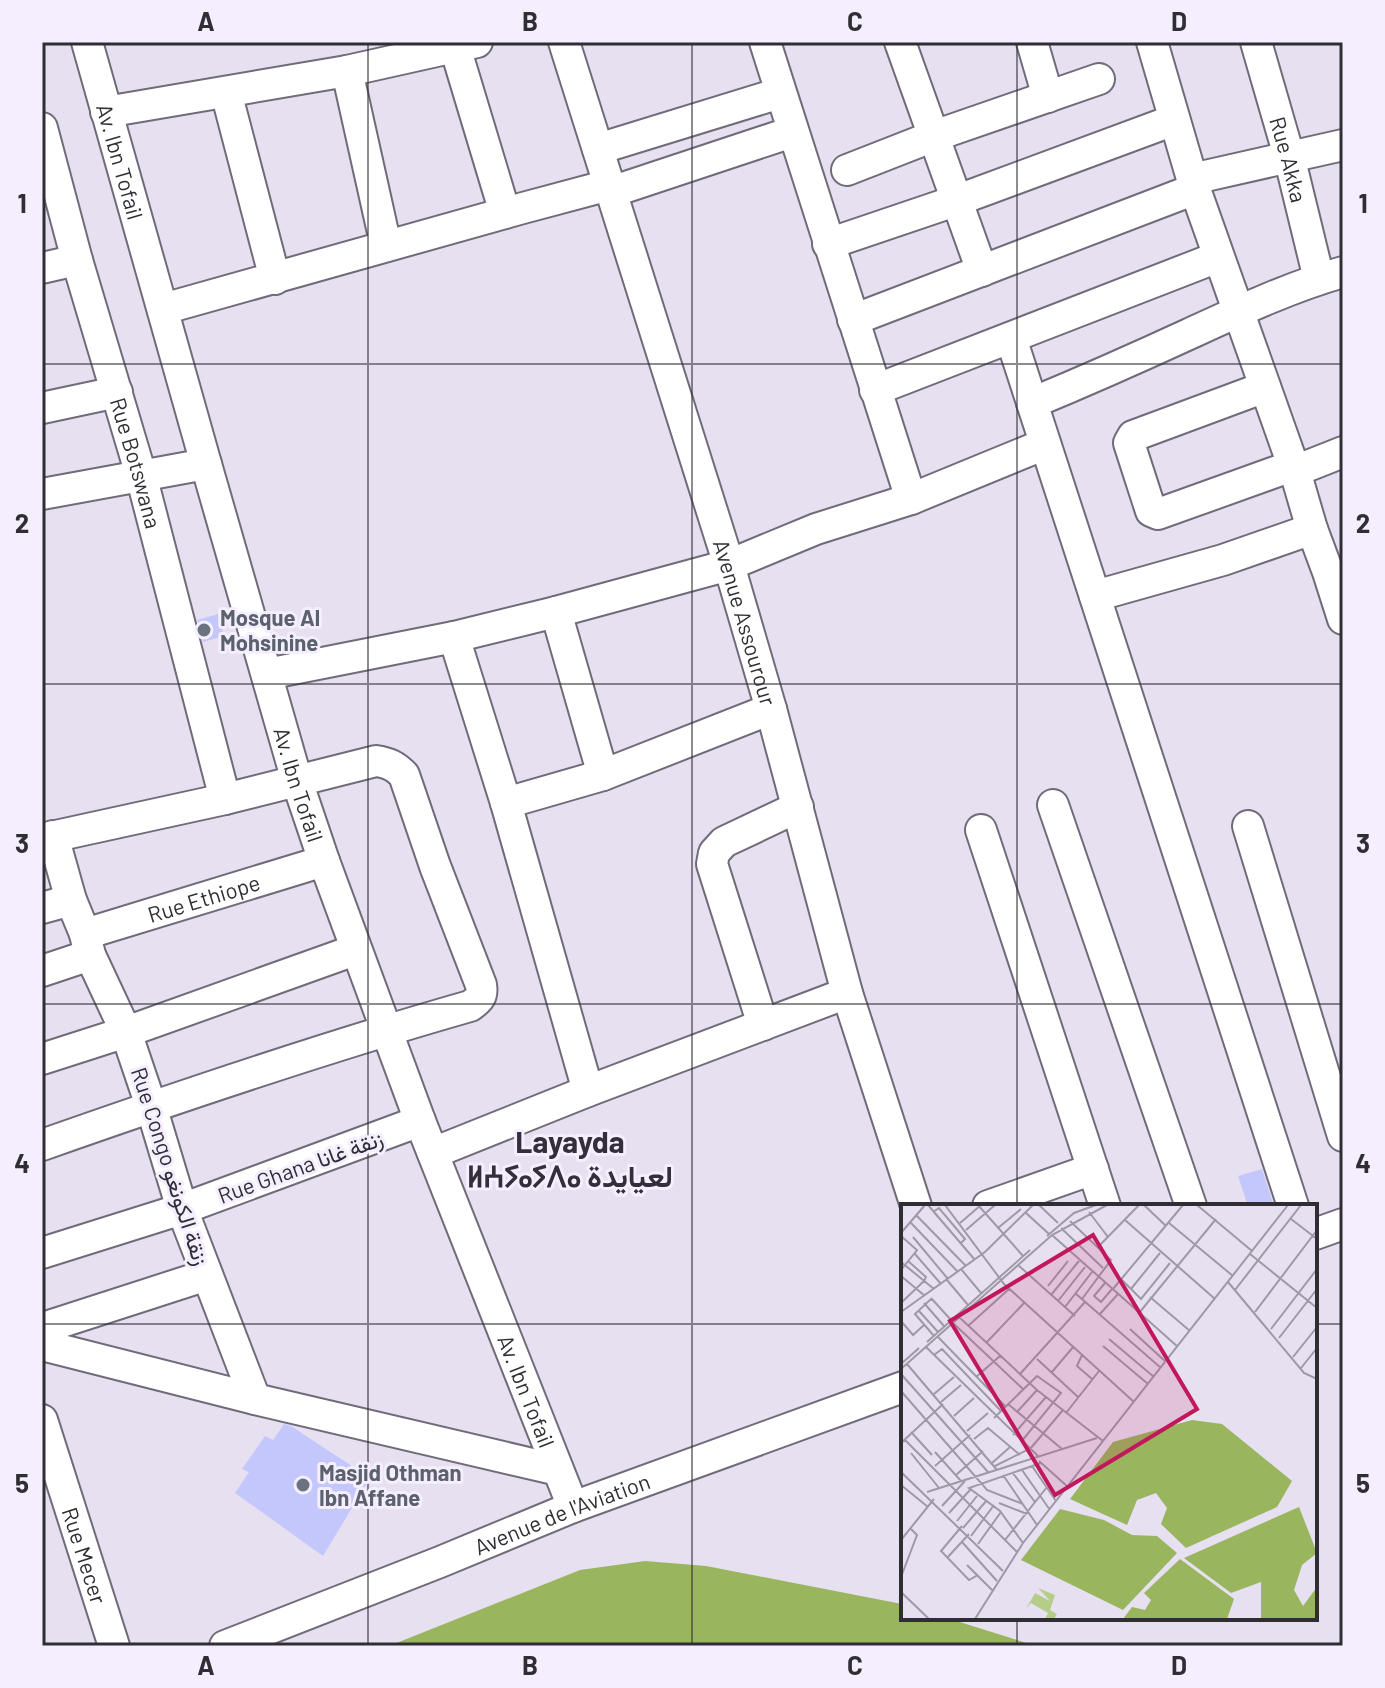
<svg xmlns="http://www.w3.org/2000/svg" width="1385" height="1688" font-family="Barlow,Vazirmatn,'Noto Sans Tifinagh',sans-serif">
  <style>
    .forest { fill: #99b55d }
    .building { fill: #c4c7fb }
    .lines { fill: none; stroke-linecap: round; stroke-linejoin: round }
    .minor-casing { stroke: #706b79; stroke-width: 34 }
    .minor { stroke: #fff; stroke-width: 30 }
    .grid { fill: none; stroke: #302e34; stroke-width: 2; stroke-opacity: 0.55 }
    .worship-dot { fill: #6b7280; stroke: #f4eefe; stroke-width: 3 }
    .labels { text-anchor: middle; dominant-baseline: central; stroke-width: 6; stroke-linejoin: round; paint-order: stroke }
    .street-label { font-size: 22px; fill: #302e34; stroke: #f4eefe }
    .worship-label { font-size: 22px; font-weight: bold; fill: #5b616d; stroke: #f4eefe; text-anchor: start }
    .district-label { font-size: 30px; font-weight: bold; fill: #332e3a; stroke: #f4eefe }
    .inset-road { fill: none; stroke: #9e99a5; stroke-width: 2 }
    .view { fill: #c2185b; fill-opacity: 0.15; stroke: #c2185b; stroke-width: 4 }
    .inset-edge { fill: none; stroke: #302e34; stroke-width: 4 }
    .neatline { fill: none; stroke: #302e34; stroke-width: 3 }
    .grid-label { font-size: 26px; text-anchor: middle; font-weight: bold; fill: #302e34 }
  </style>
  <rect width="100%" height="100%" fill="#e7e0f1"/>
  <path class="forest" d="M645 1561 706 1566 902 1604 903 1618H947L1036 1646H389L580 1570Z"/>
  <g class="building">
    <path d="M218 614 224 636 203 642 197 620Z"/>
    <path d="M1262 1169 1274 1206H1248L1238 1176Z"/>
    <path d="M284 1424 291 1426 370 1478 323 1556 235 1493 249 1472 242 1469 265 1436 273 1440Z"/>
  </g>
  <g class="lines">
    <g class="minor-casing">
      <g id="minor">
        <path id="s1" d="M87 42 206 464 297 781 324 861 420 1121 573 1507"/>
        <path id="s2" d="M564 42 729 565 771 709 847 993 916 1206"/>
        <path d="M765 42 911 499"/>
        <path d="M900 42 982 271"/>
        <path d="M1032 42 1048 97"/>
        <path d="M1152 42 1195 189 1295 471 1312 529 1328 572 1343 619"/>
        <path id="s3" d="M1256 42 1289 156 1319 279"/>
        <path d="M455 47 505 213"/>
        <path d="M347 71 386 246"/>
        <path d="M226 92 275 279"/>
        <path d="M106 112 347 71 477 42"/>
        <path id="s4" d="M42 128 77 260 141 475 225 799"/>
        <path d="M598 149 780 93"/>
        <path d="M847 170 934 136 1099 79"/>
        <path d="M1192 179 1343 145"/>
        <path d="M611 192 792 132"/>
        <path d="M828 244 958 200 1174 120"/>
        <path d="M42 268 77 260"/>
        <path d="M163 309 523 208 609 185"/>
        <path d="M853 320 1195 189"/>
        <path d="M1011 338 1293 1206"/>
        <path d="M1265 387 1133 436 1129 443 1151 511 1158 514 1292 466"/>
        <path d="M875 390 1218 257"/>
        <path d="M1032 403C1085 381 1137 358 1189 334 1239 311 1290 287 1343 272"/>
        <path d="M42 408 117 392"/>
        <path d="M1295 471 1343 452"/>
        <path d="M42 494 206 464"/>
        <path d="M1095 596 1223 560 1312 529"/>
        <path d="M556 612 603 775"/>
        <path d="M454 637 506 803 588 1091"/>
        <path d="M267 674 454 637 556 612 729 565 816 529 911 499 1045 444"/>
        <path d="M506 803 603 775 771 709"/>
        <path d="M1053 805 1191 1206"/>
        <path d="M1248 826 1343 1136"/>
        <path d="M981 830 1105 1206"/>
        <path d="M53 836 71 900 85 934 90 955 126 1032 151 1106 182 1209 255 1399"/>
        <path d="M42 839 225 799 376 761C389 763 395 766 404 775L435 866 481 985C483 996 479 1000 470 1006 326 1047 184 1095 42 1145"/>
        <path d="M42 908 71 900"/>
        <path id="s5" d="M85 934 324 861"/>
        <path d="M42 971 90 955"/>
        <path d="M763 1025 712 864 714 853 724 842 798 807"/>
        <path d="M42 1059 126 1032 355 950"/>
        <path d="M433 1153 588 1091 847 993"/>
        <path d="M988 1206 1093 1169"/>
        <path d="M1315 1234 1343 1224"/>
        <path d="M42 1253 182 1209 420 1121"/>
        <path d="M43 1328 207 1275"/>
        <path d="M42 1345 255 1399 558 1470"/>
        <path id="s6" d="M42 1420 114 1646"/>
        <path id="s7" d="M225 1646 440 1562 573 1507 903 1387"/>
      </g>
    </g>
    <use href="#minor" class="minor"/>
  </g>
  <path class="grid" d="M368 42V1646M692 42V1646M1017 42V1206M42 364H1343M42 684H1343M42 1004H1343M42 1324H903M1315 1324H1343M1017 1618V1646"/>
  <g class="worship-dot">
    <circle cx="204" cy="630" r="8"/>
    <circle cx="303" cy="1485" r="8"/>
  </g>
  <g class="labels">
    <g class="street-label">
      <text stroke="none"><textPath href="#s3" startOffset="122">Rue Akka</textPath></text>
      <text stroke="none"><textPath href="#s1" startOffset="124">Av. Ibn Tofail</textPath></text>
      <text stroke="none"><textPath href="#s4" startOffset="348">Rue Botswana</textPath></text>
      <text stroke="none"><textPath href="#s2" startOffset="608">Avenue Assourour</textPath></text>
      <text stroke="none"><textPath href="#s1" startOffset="772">Av. Ibn Tofail</textPath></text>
      <text stroke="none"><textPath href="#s5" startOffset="124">Rue Ethiope</textPath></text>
      <text transform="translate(171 1166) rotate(72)">Rue Congo زنقة الكونغو</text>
      <text transform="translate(300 1166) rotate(-20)">Rue Ghana زنقة غانا</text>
      <text stroke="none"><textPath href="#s1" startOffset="1420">Av. Ibn Tofail</textPath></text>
      <text stroke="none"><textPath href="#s7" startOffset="362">Avenue de l'Aviation</textPath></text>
      <text stroke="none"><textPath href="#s6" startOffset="142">Rue Mecer</textPath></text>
    </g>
    <g class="worship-label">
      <text x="220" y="617">Mosque Al<tspan x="220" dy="25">Mohsinine</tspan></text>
      <text x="319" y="1472">Masjid Othman<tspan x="319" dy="25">Ibn Affane</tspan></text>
    </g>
    <g class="district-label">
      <text x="570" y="1141">Layayda<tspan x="570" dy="34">ⵍⵄⵢⴰⵢⴷⴰ لعيايدة</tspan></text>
    </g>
  </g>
  <g transform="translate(901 1204)">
    <rect width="416" height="416" fill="#e7e0f1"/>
    <path d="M137 384 154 391 149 406 156 410 153 415H144L147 409 130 399 125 405 134 389 149 397Z" fill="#b6cd89"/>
    <path d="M291 216 321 220 391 277 376 303 285 344 260 320 266 304 255 289 236 296 226 321 169 295 212 238ZM398 303 416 349 401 361 393 386 402 402 416 383V415H360V378L330 389 283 354ZM159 305 203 316 231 331 256 332 276 349 222 406 120 356ZM279 355 333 395 326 415H222L231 403 244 406 250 396 243 389Z" fill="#99b55d"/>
    <path class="inset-road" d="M27 1 74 56M44 1 103 80 233 198M77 1 122 52M138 1 157 19M243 1 265 22M296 1 351 47M32 8 38 4 64 35 60 39M188 8 207 33M125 9 148 30M15 11 65 62M390 15 416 35M224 16 314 95M169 17 210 56 181 95M10 19 57 68M59 19 80 1M268 19 332 72M97 24 120 5M160 24 202 64M65 26 94 1M0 29 24 1M151 31 277 143M0 32 16 46 0 66M146 32 173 9 195 1M12 33 47 75M197 43 238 1M14 50 40 80M349 50 416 104M7 57 25 73 23 77M0 58 33 85M117 61 174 112M60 65 80 89M0 72 24 92M220 75 240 95 269 59M46 76 67 101M327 78 403 169 416 175M204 79 193 92 200 98 211 85M147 82 167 57M212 85 282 1M230 85 259 49M334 86 400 1M174 89 260 164M150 91 178 57M249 93 289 127M30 94 50 116M30 95 14 110 33 132M157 97 184 63M0 99 23 77M23 99 43 122M164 103 191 68M18 107 37 128M0 108 84 48 132 1M354 108 416 26M238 109 315 15M199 110 217 90M57 112 136 186 202 237M0 117 12 131 23 121M52 119 122 185M67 122 108 85M229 125 265 158M370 125 416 65M37 133 104 202M378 134 416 85M208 135 253 173M26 138 129 46M85 139 124 98M202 142 247 180M25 143 137 252M33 151 41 145 100 207M181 151 176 162 191 175M392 153 416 123M136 155 177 193M0 160 18 144M6 160 96 266M400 164 416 144M0 165 151 31 206 1M151 168 173 142M0 170 87 268M119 170 184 98M75 173 99 152M0 187 86 286 122 300M33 190 53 173M40 198 60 181M107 200 161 245M116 208 136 186M165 209 198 167M53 212 73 194M93 214 136 172 160 189 120 238M66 227 87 209M10 228 31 251M112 231 145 193M3 235 116 348M73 235 87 224 119 251M0 239 42 200M129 245 162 206M34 248 60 277M10 249 38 284M138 257 167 283M91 259 109 243M34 262 69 231M94 262 128 245M131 262 155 297M121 266 149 306M0 268 102 367M111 268 134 298M55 271 82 247M102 271 136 321M0 281 27 303M26 288 196 234M98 299 126 310M41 302 64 277M48 309 69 286M56 317 76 292M61 322 40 347 68 376 77 371M62 324 86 296M70 332 93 301M0 336 33 295M104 336 146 283M61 338 96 377M122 339 99 307 68 284 140 259M77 340 100 308M46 354 68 330M66 361 91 386M0 373 16 331 9 324M0 388 28 415M74 415 122 339 387 1"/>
    <path class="view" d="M192 31 296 205 154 291 49 117Z"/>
    <rect width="416" height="416" class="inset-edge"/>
  </g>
  <rect width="1385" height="1688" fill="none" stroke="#f4eefe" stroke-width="88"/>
  <rect x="44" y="44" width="1297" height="1600" class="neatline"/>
  <g class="grid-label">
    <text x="206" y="31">A</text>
    <text x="530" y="31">B</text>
    <text x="855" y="31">C</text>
    <text x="1179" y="31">D</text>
    <text x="22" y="213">1</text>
    <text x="1363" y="213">1</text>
    <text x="22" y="533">2</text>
    <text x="1363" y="533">2</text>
    <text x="22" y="853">3</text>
    <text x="1363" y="853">3</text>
    <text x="22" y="1173">4</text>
    <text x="1363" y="1173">4</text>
    <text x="22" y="1493">5</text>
    <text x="1363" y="1493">5</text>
    <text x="206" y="1675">A</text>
    <text x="530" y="1675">B</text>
    <text x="855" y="1675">C</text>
    <text x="1179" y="1675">D</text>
  </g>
</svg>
